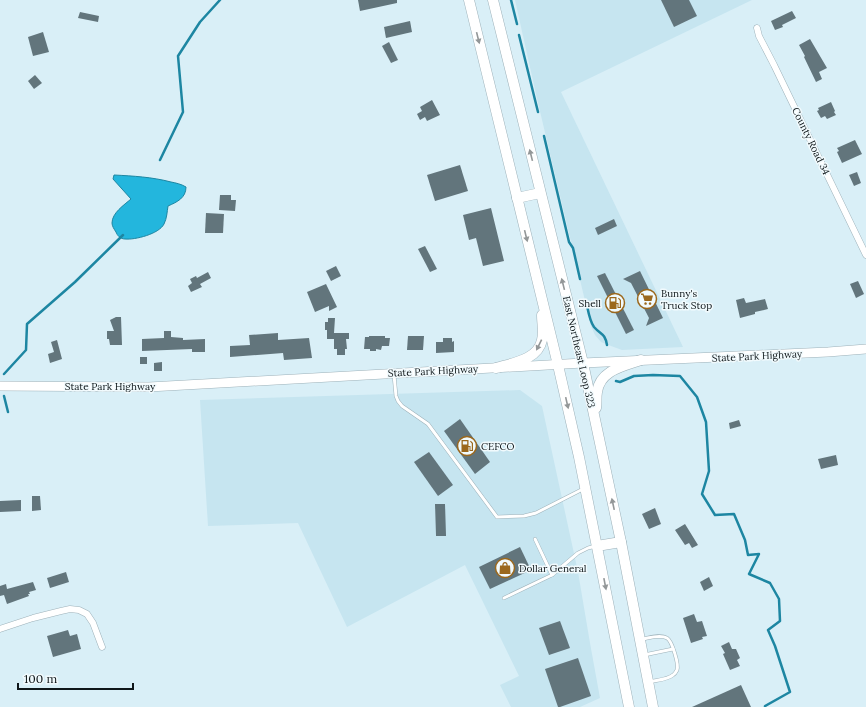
<svg xmlns="http://www.w3.org/2000/svg" width="866" height="707" font-family="Lora,serif">
  <style>
    .built { fill: #c6e5f0 }
    .water { fill: #23b6dd; stroke: #1d86a2 }
    .lines { fill: none; stroke-linecap: round; stroke-linejoin: round }
    .stream { stroke: #1d86a2; stroke-width: 2.5 }
    .building { fill: #62757c }
    .service-casing { stroke: #9db1b9; stroke-width: 4 }
    .minor-casing { stroke: #9db1b9; stroke-width: 7 }
    .secondary-casing { stroke: #9db1b9; stroke-width: 10 }
    .trunk-casing { stroke: #9db1b9; stroke-width: 11 }
    .service { stroke: #fff; stroke-width: 3 }
    .minor { stroke: #fff; stroke-width: 6 }
    .secondary { stroke: #fff; stroke-width: 9 }
    .trunk { stroke: #fff; stroke-width: 10 }
    .oneway { fill: #939798 }
    .labels { text-anchor: middle; dominant-baseline: central; stroke-width: 3; stroke-linejoin: round; paint-order: stroke }
    .street-label { font-size: 10px; fill: #0f171a; stroke: #f1fafd }
    .poi-label { font-size: 10px; fill: #0f171a; stroke: #f1fafd; text-anchor: start }
  </style>
  <rect width="100%" height="100%" fill="#d9eff7"/>
  <g class="built">
    <path d="M515 0H752L561 92 683 347 622 350 611 346 601 342 595 335 591 326 538 103Z"/>
    <path d="M520 390 542 406 578 572 590 643 600 698 580 707H511L500 685 519 676 465 565 347 627 298 523 208 526 200 400Z"/>
  </g>
  <path class="water" d="M114 175C133 176 152 177 171 182 176 183 181 184 186 187 186 198 177 202 168 206 167 212 167 218 164 224 159 234 135 240 125 239 120 239 117 235 116 232 114 229 112 226 112 223 112 213 124 205 131 199L113 179Z"/>
  <g class="lines">
    <g class="stream">
      <path d="M511 0 517 24"/>
      <path d="M519 35 538 112"/>
      <path d="M544 136 569 242 573 248 580 279"/>
      <path d="M160 160 183 112 178 56 200 22 220 0"/>
      <path d="M586 301C588 309 589 320 594 327 601 335 605 333 607 345"/>
      <path d="M4 374 26 350 27 324 75 282 123 235"/>
      <path d="M616 381 620 382 634 376 653 375 680 376 697 397 706 422 709 471 702 494 715 515 734 514 745 540 748 555 759 554 749 574 770 583 779 599 780 621 768 630 775 646 790 692 765 706V707"/>
      <path d="M4 396 8 412"/>
    </g>
  </g>
  <g class="building">
    <path d="M358 0H397V3L360 11Z"/>
    <path d="M661 0H689L697 16 674 27Z"/>
    <path d="M792 11 796 18 782 25 783 27 775 30 771 21Z"/>
    <path d="M80 12 99 16 98 22 78 18Z"/>
    <path d="M410 21 412 32 386 38 384 27Z"/>
    <path d="M43 32 49 52 33 56 28 37Z"/>
    <path d="M810 39 827 68 819 72 822 79 816 82 804 57 805 56 799 45Z"/>
    <path d="M389 42 398 60 391 63 382 46Z"/>
    <path d="M35 75 42 83 34 89 28 81Z"/>
    <path d="M432 100 440 115 427 121 425 117 420 120 417 114 422 111 420 107Z"/>
    <path d="M831 102 835 111 834 112 836 115 827 119 825 116 821 118 817 111 819 110 818 108Z"/>
    <path d="M855 140 862 154 842 163 837 152 839 151 837 148Z"/>
    <path d="M460 165 468 191 435 201 427 175Z"/>
    <path d="M857 172 861 183 854 186 849 175Z"/>
    <path d="M220 195H231V200H236L235 211 219 210Z"/>
    <path d="M491 208 504 261 483 266 476 238 469 240 463 215Z"/>
    <path d="M206 213 224 214 223 233H205Z"/>
    <path d="M614 219 617 226 598 235 595 228Z"/>
    <path d="M425 246 437 269 430 272 418 249Z"/>
    <path d="M336 266 341 276 331 281 326 271Z"/>
    <path d="M640 271 663 318 646 326 649 318 631 283 623 279Z"/>
    <path d="M208 272 211 278 200 284 202 287 191 292 188 286 192 283 190 279 196 276 197 278Z"/>
    <path d="M605 273 634 330 626 334 597 276Z"/>
    <path d="M858 281 864 294 856 298 850 284Z"/>
    <path d="M326 284 337 307 329 311V306L315 312 307 292Z"/>
    <path d="M744 298 746 303 765 299 768 309 755 312V314L740 318 736 300Z"/>
    <path d="M116 317H121L122 345H110L109 339H107V331H114L110 320Z"/>
    <path d="M328 318H335L334 333H349V339H346L347 349H345V355H337V349H334V339H327V330H325V322H328Z"/>
    <path d="M164 331H171V337L183 338V340L205 339V352H192V349L142 351V339L164 338Z"/>
    <path d="M278 333V340L309 338 312 358 284 360 283 353 230 357V346L250 345 249 335Z"/>
    <path d="M369 336H385V338H390L389 346H382L381 350 376 349V351H370V349H364L365 337H369Z"/>
    <path d="M408 336H424L423 350H407Z"/>
    <path d="M443 338H452V342L454 341V352L436 353V342H443Z"/>
    <path d="M57 340 62 359 50 363 48 354 54 352 51 342Z"/>
    <rect x="140" y="357" width="7" height="7"/>
    <path d="M162 362V371H154V363Z"/>
    <path d="M460 419 490 462 475 474 444 431Z"/>
    <path d="M739 420 741 426 730 429 729 423Z"/>
    <path d="M429 452 453 485 438 496 414 462Z"/>
    <path d="M836 455 838 465 821 469 818 459Z"/>
    <path d="M32 496H40L41 510 32 511Z"/>
    <path d="M21 500V511L0 512V501Z"/>
    <path d="M435 504H445L446 536H436Z"/>
    <path d="M655 508 661 524 649 529 642 514Z"/>
    <path d="M685 524 698 545 692 548 689 543 685 545 675 530Z"/>
    <path d="M520 547 531 570 490 589 479 567Z"/>
    <path d="M66 572 69 582 50 588 47 578Z"/>
    <path d="M709 577 713 586 704 591 700 582Z"/>
    <path d="M33 582 36 590 29 592 30 594H28L29 596 7 604 4 595 0 596V586L6 584 7 589Z"/>
    <path d="M694 614 697 622 702 621 707 636 702 637 703 639 691 643 683 618Z"/>
    <path d="M560 621 570 648 549 655 539 628Z"/>
    <path d="M68 630 70 636 77 634 81 649 53 657 47 636Z"/>
    <path d="M729 642 732 649H736L740 658 737 660 740 666 730 670 723 654 725 653 721 646Z"/>
    <path d="M578 658 591 696 560 707H558L545 669Z"/>
    <path d="M741 685 751 707H692Z"/>
  </g>
  <g class="lines">
    <g class="service-casing">
      <g id="service">
        <path d="M394 375 396 396 398 401 402 406 428 424 497 517 524 516 536 513 583 489"/>
        <path d="M535 539 552 575"/>
        <path d="M504 598 552 575 578 553 588 548 596 546"/>
        <path d="M642 639C649 638 660 634 667 638 672 641 679 664 677 670 676 672 675 674 673 675 667 680 656 680 649 682"/>
        <path d="M644 655 673 649"/>
      </g>
    </g>
    <g class="minor-casing">
      <g id="minor">
        <path d="M757 28 759 36 774 65 866 255"/>
        <path d="M0 629 33 618 61 611 70 609 79 610 87 614 93 623 102 647"/>
      </g>
    </g>
    <g class="secondary-casing">
      <path id="secondary" d="M0 386 149 387 583 363 828 352 866 349"/>
    </g>
    <g class="trunk-casing">
      <g id="trunk">
        <path d="M469 0 558 365 579 457 629 707"/>
        <path d="M493 0 583 363 621 542 653 707"/>
        <path d="M517 198 540 193"/>
        <path d="M496 368C512 363 538 360 542 340 544 332 542 323 542 315"/>
        <path d="M596 408C597 402 596 397 597 392 600 370 624 366 641 360"/>
        <path d="M597 546 621 542"/>
      </g>
    </g>
    <use href="#service" class="service"/>
    <use href="#minor" class="minor"/>
    <use href="#secondary" class="secondary"/>
    <use href="#trunk" class="trunk"/>
  </g>
  <defs><path id="oneway-solid" d="M-6-.8H1V-3.2L6.5 0L1 3.2V.8H-6Z"/></defs>
  <g class="oneway">
    <use href="#oneway-solid" transform="translate(478 38) rotate(76)"/>
    <use href="#oneway-solid" transform="translate(531 155) rotate(-104)"/>
    <use href="#oneway-solid" transform="translate(526 236) rotate(76)"/>
    <use href="#oneway-solid" transform="translate(563 284) rotate(-104)"/>
    <use href="#oneway-solid" transform="translate(539 345) rotate(116)"/>
    <use href="#oneway-solid" transform="translate(567 403) rotate(77)"/>
    <use href="#oneway-solid" transform="translate(613 504) rotate(-102)"/>
    <use href="#oneway-solid" transform="translate(605 584) rotate(79)"/>
  </g>
  <defs>
    <g id="supermarket-ring" transform="scale(1)"><circle r="9.5" fill="#f1fafd" stroke="#9b681d" stroke-width="1.5"/><path d="M-6-5.5h2.5l.6 2H6L4.5 2H-2.5L-4.4-4H-6ZM-1.5 3.2a1.3 1.3 0 1 0 .1 0ZM3 3.2a1.3 1.3 0 1 0 .1 0Z" fill="#9b681d"/></g>
    <g id="fuel-ring" transform="scale(1)"><circle r="9.5" fill="#f1fafd" stroke="#9b681d" stroke-width="1.5"/><path d="M-5.5-6h7V0h2V4h1.3V-2.5L3-4.5l.8-.8L6-3V5H2.5V1h-1V6h-7ZM-4.2-4.7v3.2H.2V-4.7Z" fill="#9b681d"/></g>
    <g id="shop-ring" transform="scale(1)"><circle r="9.5" fill="#f1fafd" stroke="#9b681d" stroke-width="1.5"/><path d="M-5-2.5h2.3a2.7 3.5 0 0 1 5.4 0H5L5.5 6h-11ZM-1.5-2.5h3a1.5 2.3 0 0 0-3 0Z" fill="#9b681d"/></g>
  </defs>
  <g fill-rule="evenodd">
    <use href="#supermarket-ring" x="647" y="299"/>
    <use href="#fuel-ring" x="615" y="303"/>
    <use href="#fuel-ring" x="467" y="446"/>
    <use href="#shop-ring" x="505" y="568"/>
  </g>
  <g class="labels">
    <g class="street-label">
      <text transform="translate(811 141) rotate(64)">County Road 34</text>
      <text transform="translate(579 352) rotate(77)">East Northeast Loop 323</text>
      <text transform="translate(757 356) rotate(-3)">State Park Highway</text>
      <text transform="translate(433 371) rotate(-3)">State Park Highway</text>
      <text x="110" y="386">State Park Highway</text>
    </g>
    <g class="poi-label">
      <text x="661" y="293">Bunny's<tspan x="661" dy="12">Truck Stop</tspan></text>
      <text x="601" y="303" text-anchor="end">Shell</text>
      <text x="481" y="446">CEFCO</text>
      <text x="519" y="568">Dollar General</text>
    </g>
  </g>
  <path d="M18 683v6h115v-6" fill="none" stroke="#0f171a" stroke-width="2"/>
  <text x="24" y="683" font-size="12" fill="#0f171a" stroke="#f1fafd" stroke-width="3" paint-order="stroke">100 m</text>
</svg>
